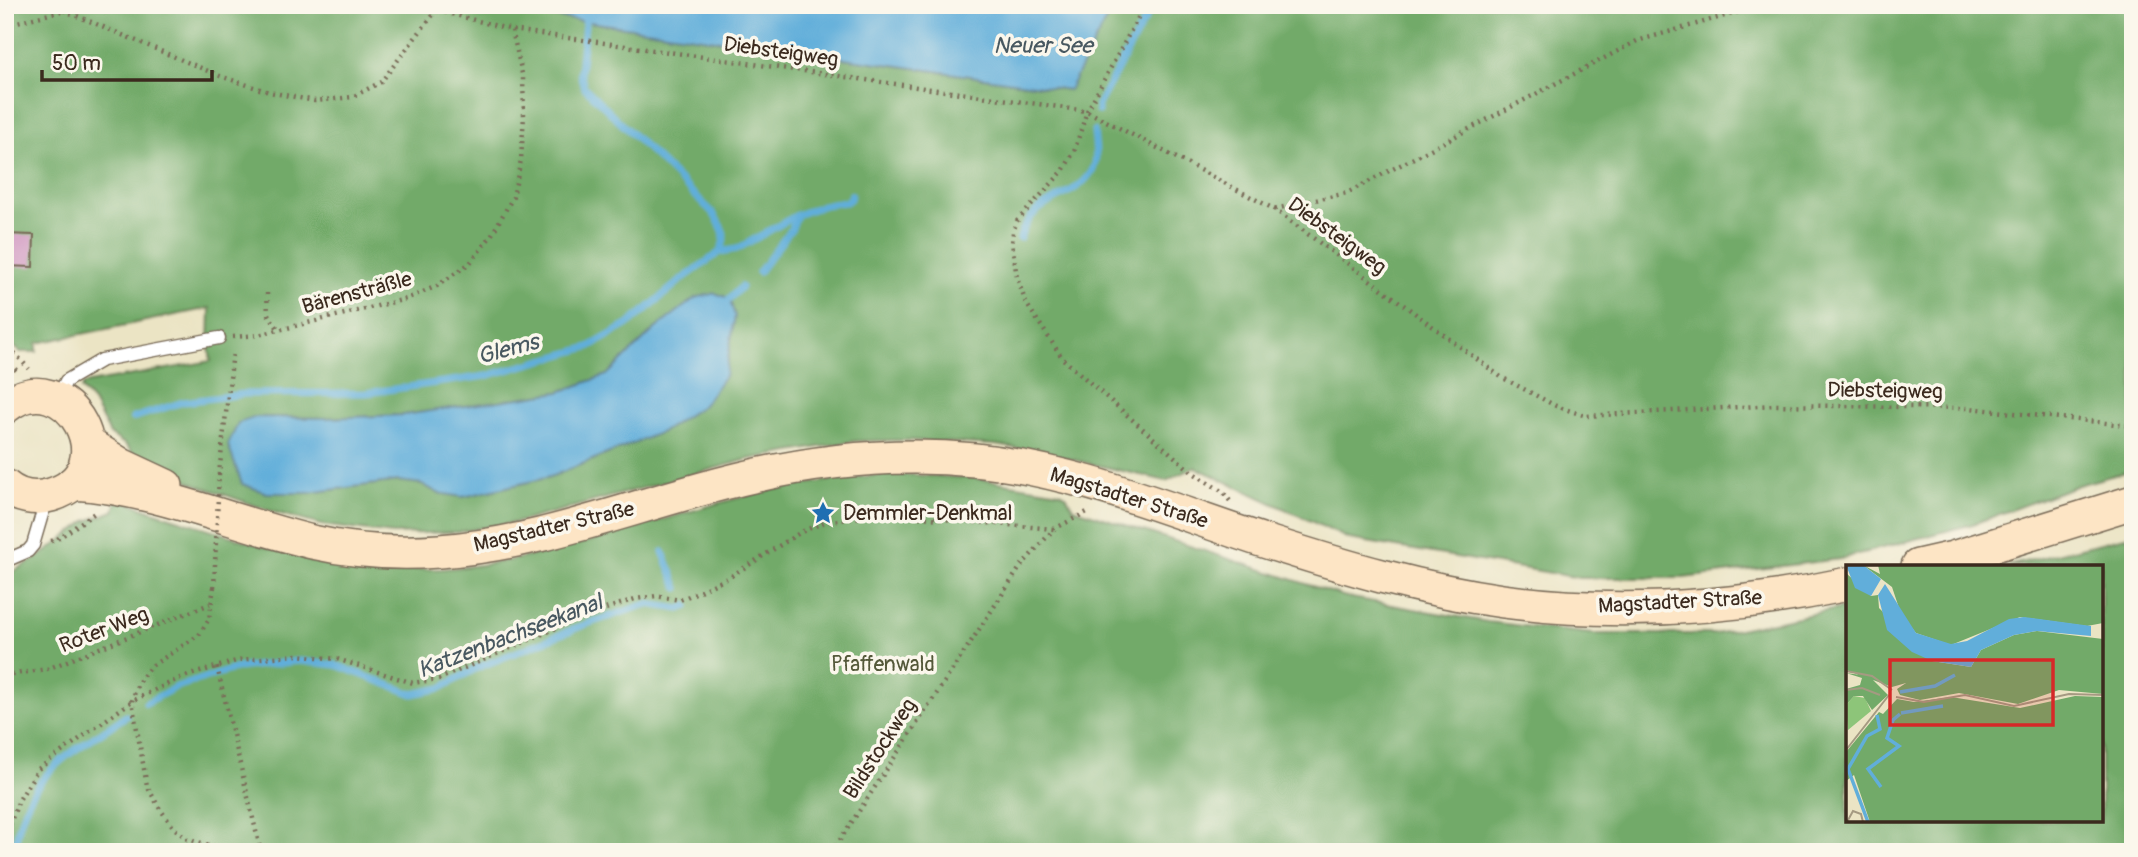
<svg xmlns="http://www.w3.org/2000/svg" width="2138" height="857" font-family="Pangolin,sans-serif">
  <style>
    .forest { fill: #72aa69; stroke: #566a44; stroke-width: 2; fill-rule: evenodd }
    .water { fill: #61aeda; stroke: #4e6c7c; stroke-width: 2 }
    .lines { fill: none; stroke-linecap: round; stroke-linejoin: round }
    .stream { stroke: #61aeda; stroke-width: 7 }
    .building { fill: #cd91bf }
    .service-casing { stroke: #796b58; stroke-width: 15 }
    .secondary-casing { stroke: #796b58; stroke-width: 36 }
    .path { stroke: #796b58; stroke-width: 4.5; stroke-dasharray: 2 5; stroke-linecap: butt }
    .service { stroke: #fff; stroke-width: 12 }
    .secondary { stroke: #fde5c5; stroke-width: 33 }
    .path-bridge { stroke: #796b58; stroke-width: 4.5; stroke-dasharray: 2 5; stroke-linecap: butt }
    .labels { text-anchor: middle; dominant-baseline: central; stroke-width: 7; stroke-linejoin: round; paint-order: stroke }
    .street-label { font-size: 21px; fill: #3b2a1e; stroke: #fbf7ec }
    .poi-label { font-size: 21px; fill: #3b2a1e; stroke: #fbf7ec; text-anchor: start }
    .park-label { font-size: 21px; fill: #545839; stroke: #fbf7ec }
    .water-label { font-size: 23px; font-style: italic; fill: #485860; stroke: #fbf7ec }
    .inset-river { fill: none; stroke: #61aeda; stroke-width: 3.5 }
    .inset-road { fill: none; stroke: #a59a82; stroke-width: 2 }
    .view { fill: #d62828; fill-opacity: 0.15; stroke: #d62828; stroke-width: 3.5 }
    .inset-edge { fill: none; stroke: #3b2a1e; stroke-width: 3.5 }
  </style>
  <rect width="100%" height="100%" fill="#fbf7ec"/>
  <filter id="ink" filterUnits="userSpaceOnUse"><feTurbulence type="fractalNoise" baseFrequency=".0143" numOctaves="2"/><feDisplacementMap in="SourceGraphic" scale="14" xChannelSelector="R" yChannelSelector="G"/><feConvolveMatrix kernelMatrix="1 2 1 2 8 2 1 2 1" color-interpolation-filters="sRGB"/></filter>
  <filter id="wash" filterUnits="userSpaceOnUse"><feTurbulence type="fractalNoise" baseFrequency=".00686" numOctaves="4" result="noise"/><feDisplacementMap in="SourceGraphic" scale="28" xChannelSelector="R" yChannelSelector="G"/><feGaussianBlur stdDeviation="1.57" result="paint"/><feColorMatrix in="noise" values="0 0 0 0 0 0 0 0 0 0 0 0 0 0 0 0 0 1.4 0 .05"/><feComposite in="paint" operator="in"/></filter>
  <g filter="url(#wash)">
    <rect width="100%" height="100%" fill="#ebe4c4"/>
    <g class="forest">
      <path d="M5 5H526L547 16 1068 90 1114 5H2133V470L2078 485 1973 524 1840 559 1683 578H1580L1349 539 1195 467 1166 481 1040 452 995 445 904 440 855 441 749 459 518 522 457 532 393 534 321 525 274 512 203 487 139 461 127 446 110 434 93 402 81 389 84 384 211 361 209 347 210 308 37 343V352H20L5 338ZM655 329 664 431 550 477 463 497 438 493 422 484 398 481 308 493 257 417 325 418 404 415 559 392 607 375Z"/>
      <path d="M894 474 973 478 1060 492 1066 495 1073 508 1346 597 1488 622 1593 634H1715L1847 607 1848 820H2101V566H2008L2133 535V852H5V576L39 557 87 521 114 511 118 497C146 512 193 523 224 534 302 560 380 576 464 567 559 557 649 521 742 497 792 484 842 478 894 474Z"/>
    </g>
    <g class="water">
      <path d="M526 5H1114L1069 90 547 16Z"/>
      <path d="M715 293 729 298 735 316 725 376 703 405 664 431 550 477 463 497 438 493 422 484 398 481 308 493H267L242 484 228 445 238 423 256 417 325 418 404 415 559 392 607 375 655 329 695 298Z"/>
    </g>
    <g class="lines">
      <g class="stream">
        <path d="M586 14 580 73 584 87 713 213C723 229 728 234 720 252"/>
        <path d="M1098 111V105L1153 5"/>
        <path d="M1020 238C1033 194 1076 202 1093 169 1098 159 1095 143 1094 131"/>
        <path d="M759 272 792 228 797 215"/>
        <path d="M724 304 741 287"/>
        <path d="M133 418 183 402 244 394 366 393 486 376 589 347 629 324 681 280 720 252 737 249 797 215 824 205 846 202 850 199 851 195"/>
        <path d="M663 552 678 588"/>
        <path d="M146 703 176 687 237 668 299 661 336 665 413 694 441 688 477 668 584 625 647 604 680 609 687 606"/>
        <path d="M14 852C25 772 66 757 126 716"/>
      </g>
    </g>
    <g id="blocks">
      <path class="building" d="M5 234 34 235 33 267 5 266Z"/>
    </g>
  </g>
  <g filter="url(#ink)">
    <use href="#blocks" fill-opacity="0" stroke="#796b58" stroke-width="2"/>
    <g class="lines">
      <g class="service-casing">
        <g id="service">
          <path d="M57 399 66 381 102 360 219 338"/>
          <path d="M5 561 28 551 33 545 45 504 44 497"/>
        </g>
      </g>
      <g class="secondary-casing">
        <g id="secondary">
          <path d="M5 407C67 357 129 472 51 495 35 500 18 497 5 486"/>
          <path d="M88 444 121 465 166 486"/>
          <path d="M73 483C155 488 233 523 312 542 352 551 397 554 439 551 543 544 639 503 740 479 818 460 895 452 975 460 1076 470 1169 510 1264 541 1342 566 1422 590 1503 601 1617 616 1735 608 1848 584"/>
          <path d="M1918 566 1953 558 2133 502"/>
        </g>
      </g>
      <g class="path">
        <path d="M51 5 220 76 269 92 315 101 352 97 381 82 436 11"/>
        <path d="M418 5 512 30 1087 111 1274 209 1501 377 1556 406 1586 416 1775 405 1969 408 2133 426"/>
        <path d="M1145 5 1087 111 1074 152 1063 171 1017 221 1013 232 1012 243 1017 278 1026 303 1063 359 1192 472 1223 492 1230 501"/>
        <path d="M5 25 62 11"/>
        <path d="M1275 209 1347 193 1637 41 1756 7 1772 5"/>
        <path d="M267 293 268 314 279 330"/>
        <path d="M233 337 258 335 406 299 437 286 470 263 491 236 513 197 521 160 524 116 523 78 512 30"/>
        <path d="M5 342 29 369"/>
        <path d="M5 359 17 371"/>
        <path d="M51 541 56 540 96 512"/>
        <path d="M214 587 209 619 199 635 150 667 138 683 132 701 147 786 160 809 174 828 187 839 236 852"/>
        <path d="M217 667 261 852"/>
        <path d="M5 673 14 674 47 669 210 604"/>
        <path d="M5 845 11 821 19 800 38 769 132 701 180 678 239 660 297 655 337 659 413 683 439 679 582 617 635 599 656 596 680 600 728 578 801 532 825 522 885 514 1054 529"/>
        <path d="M832 852 1021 566 1054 529 1087 512"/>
      </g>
      <use href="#service" class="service"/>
      <use href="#secondary" class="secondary"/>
      <path class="path-bridge" d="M214 587 219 474 233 352"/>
    </g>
  </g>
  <defs>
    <g id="sight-bare" transform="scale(1.89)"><path d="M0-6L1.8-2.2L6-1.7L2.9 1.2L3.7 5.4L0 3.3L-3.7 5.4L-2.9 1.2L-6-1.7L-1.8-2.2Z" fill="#1f6fb2" stroke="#fbf7ec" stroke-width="2.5" paint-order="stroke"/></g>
  </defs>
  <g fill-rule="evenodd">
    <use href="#sight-bare" x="823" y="513"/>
  </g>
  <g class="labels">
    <g class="street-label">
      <text transform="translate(781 52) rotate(8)">Diebsteigweg</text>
      <text transform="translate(1337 236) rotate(36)">Diebsteigweg</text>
      <text transform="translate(357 293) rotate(-15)">Bärensträßle</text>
      <text transform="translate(1885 391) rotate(1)">Diebsteigweg</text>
      <text transform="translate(1129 498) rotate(17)">Magstadter Straße</text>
      <text transform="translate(554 527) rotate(-13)">Magstadter Straße</text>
      <text transform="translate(1680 602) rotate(-3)">Magstadter Straße</text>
      <text transform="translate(104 630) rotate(-21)">Roter Weg</text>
      <text transform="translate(880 749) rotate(-57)">Bildstockweg</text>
    </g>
    <g class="poi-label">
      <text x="843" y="513">Demmler-Denkmal</text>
    </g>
    <g class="park-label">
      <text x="883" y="664">Pfaffenwald</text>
    </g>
    <g class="water-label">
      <text x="1043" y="45">Neuer See</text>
      <text transform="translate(508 349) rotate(-15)">Glems</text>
      <text transform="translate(510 636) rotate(-21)">Katzenbachseekanal</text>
    </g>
  </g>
  <g transform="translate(1846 565)">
    <rect width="257" height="257" fill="#ebe4c4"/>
    <path d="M8 131 19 133 25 146 2 165 0 140Z" fill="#8dc579"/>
    <path d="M17 0 34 9 32 0H257V58L241 61 174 52 105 80 70 68 55 49 46 22ZM0 8 25 31 32 30 33 43 86 96 125 102 135 85 168 70 191 66 257 74V129L213 125 172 139 113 128 74 135 54 130 51 124 60 118 46 122 0 105ZM0 108 23 111 42 130 26 145 17 131H8L0 140V124L14 120 16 113ZM229 131 257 132V257H24L8 210 0 216V187L33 147 37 149 51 134 68 137 105 132 174 143Z" fill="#72aa69"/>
    <path d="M0 0H17L35 14 25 31 9 23ZM39 19 70 68 105 79 121 76 163 54 178 52 245 61V71L191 66 168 70 135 85 125 102 86 96 66 87 41 65 32 30Z" fill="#61aeda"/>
    <path class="inset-river" d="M54 127 89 121 109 110M55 148 97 141M35 222 22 204 53 181 41 173 47 155 54 149M22 257 2 204 21 171 34 164 31 150"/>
    <path class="inset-road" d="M0 106 26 111 46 125M0 125 16 123 34 130M50 132 78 137 119 130 168 141 223 129 258 130M0 185 43 130M1 257 7 246 15 249 17 257"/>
    <path class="view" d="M44 95H207V160H44Z"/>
    <rect width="257" height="257" class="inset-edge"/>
  </g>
  <rect width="2138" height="857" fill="none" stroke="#fbf7ec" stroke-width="28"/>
  <path d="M42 70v10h170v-10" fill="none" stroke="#3b2a1e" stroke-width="3.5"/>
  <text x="52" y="70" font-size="21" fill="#3b2a1e" stroke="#fbf7ec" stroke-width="5" paint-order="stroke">50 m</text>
</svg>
